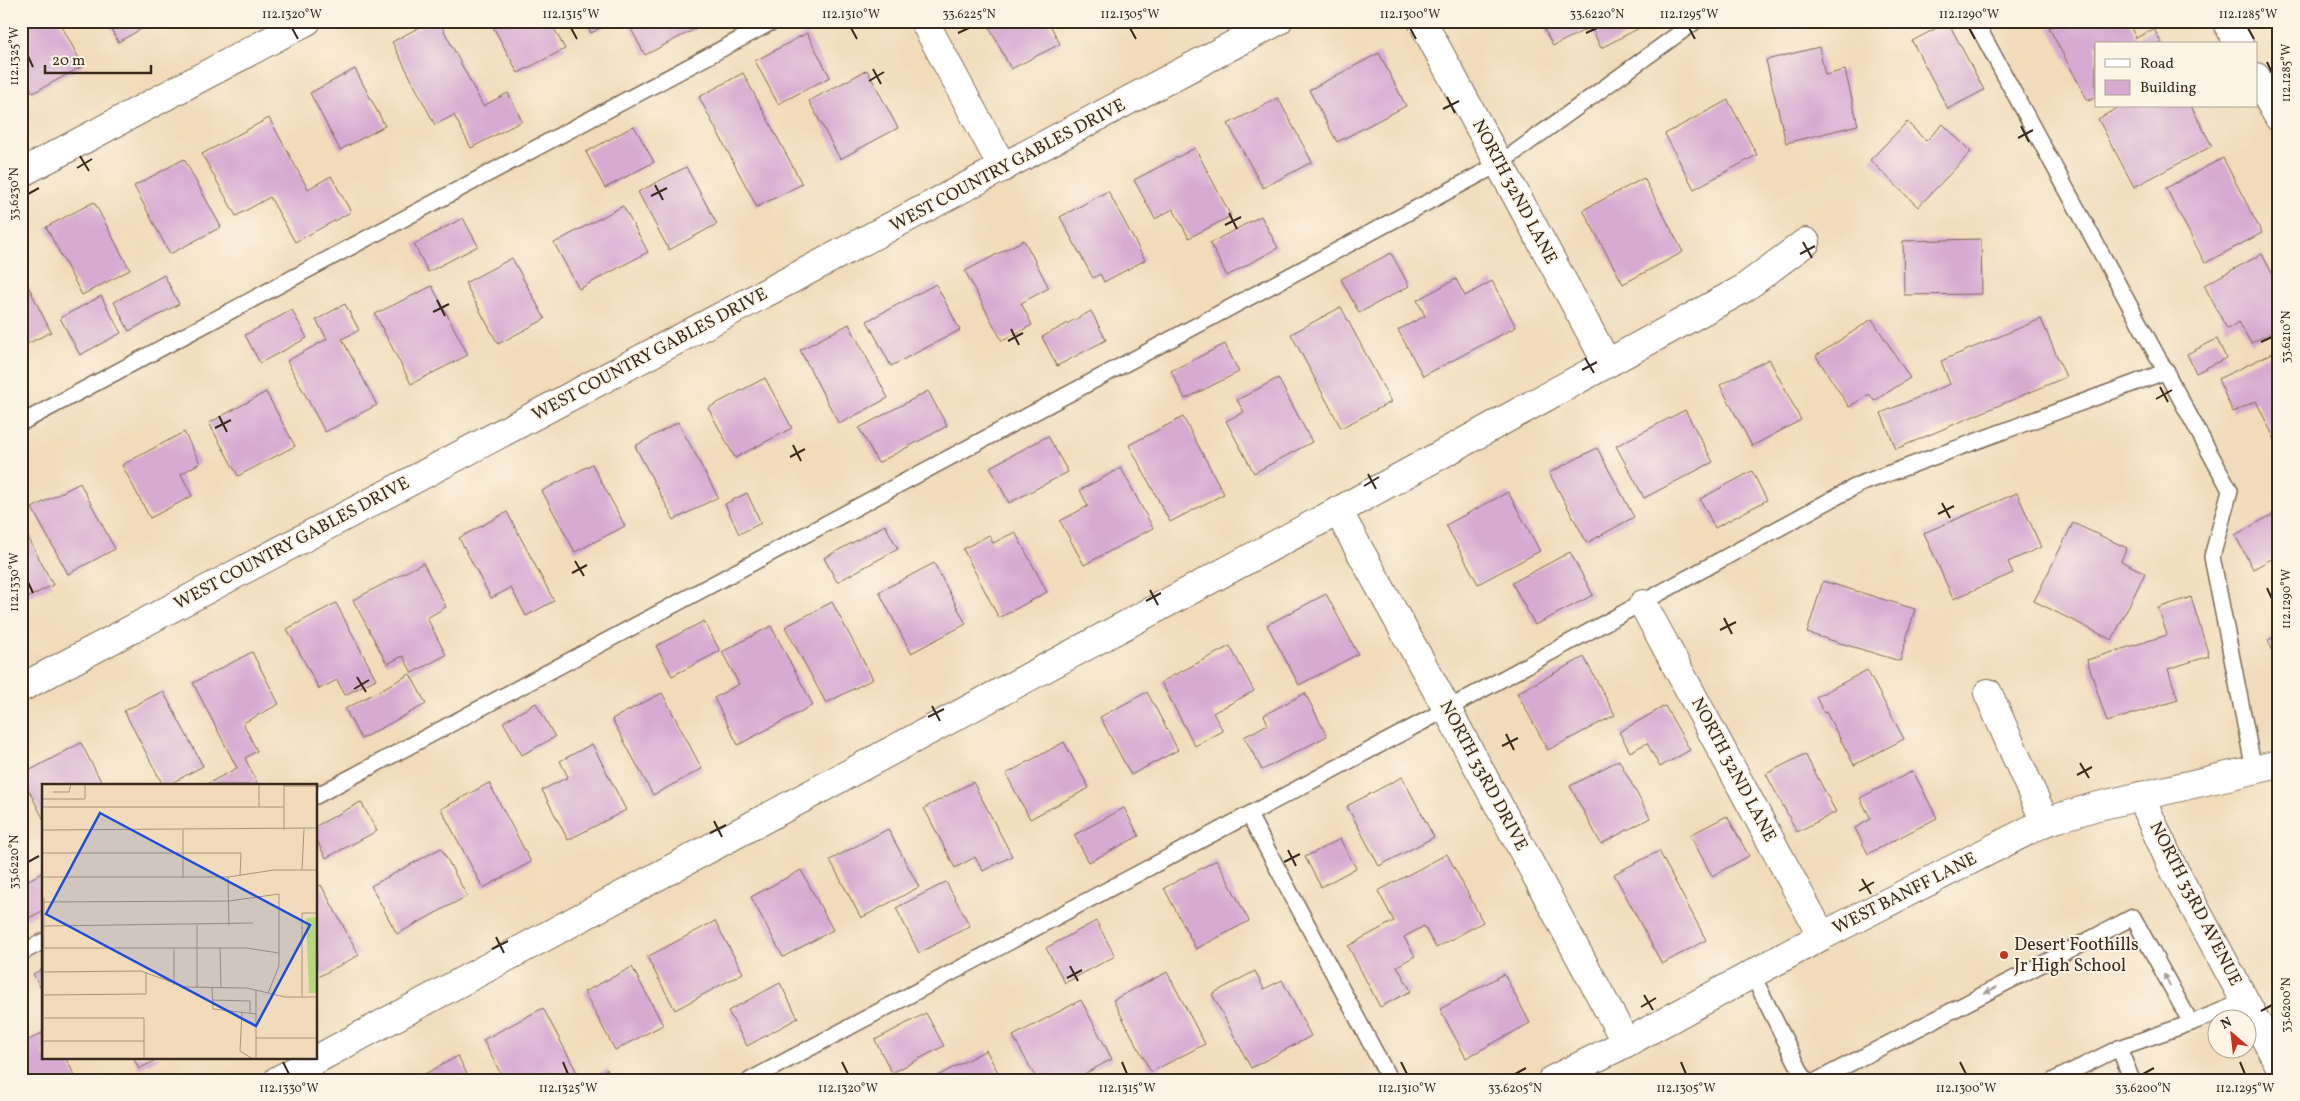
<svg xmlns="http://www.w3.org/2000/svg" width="2300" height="1101" font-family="Vollkorn,serif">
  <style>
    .building { fill: #d6aad1 }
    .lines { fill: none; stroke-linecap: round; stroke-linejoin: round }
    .lane-casing { stroke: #7b6855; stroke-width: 18 }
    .street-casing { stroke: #7b6855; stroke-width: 30 }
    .lane { stroke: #fff; stroke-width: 15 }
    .street { stroke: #fff; stroke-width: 28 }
    .oneway { fill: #a79f9a }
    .ticks { fill: none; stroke: #3b2a1e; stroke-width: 2 }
    .poi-dot { fill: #c8321e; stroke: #fcf5e5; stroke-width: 2 }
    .labels { text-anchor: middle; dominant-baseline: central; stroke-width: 4; stroke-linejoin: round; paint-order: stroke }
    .street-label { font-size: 18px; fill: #3b2a1e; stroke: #fcf5e5 }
    .poi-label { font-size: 18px; fill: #3b2a1e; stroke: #fcf5e5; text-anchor: start }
    .inset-road { fill: none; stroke: #a8947c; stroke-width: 1 }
    .view { fill: #1d4ed8; fill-opacity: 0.15; stroke: #1d4ed8; stroke-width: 2.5 }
    .inset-edge { fill: none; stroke: #3b2a1e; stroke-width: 2.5 }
    .neatline { fill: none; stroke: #3b2a1e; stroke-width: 2 }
    .ticks-label { font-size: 12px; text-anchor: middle; fill: #3b2a1e }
  </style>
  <rect width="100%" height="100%" fill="#fcf5e5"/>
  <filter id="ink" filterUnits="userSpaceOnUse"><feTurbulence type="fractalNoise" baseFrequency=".02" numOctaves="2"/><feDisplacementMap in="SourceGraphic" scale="10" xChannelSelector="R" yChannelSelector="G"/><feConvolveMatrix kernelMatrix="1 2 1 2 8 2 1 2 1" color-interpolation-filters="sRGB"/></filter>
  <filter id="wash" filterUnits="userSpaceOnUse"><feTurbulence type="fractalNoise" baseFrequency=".0096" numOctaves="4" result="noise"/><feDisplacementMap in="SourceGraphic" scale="20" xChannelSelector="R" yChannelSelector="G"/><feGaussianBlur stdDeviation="1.12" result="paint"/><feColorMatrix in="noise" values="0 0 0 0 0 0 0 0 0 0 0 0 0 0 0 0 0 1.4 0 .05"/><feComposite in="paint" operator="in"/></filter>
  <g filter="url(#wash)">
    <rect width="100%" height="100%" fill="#f1dbba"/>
    <g id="blocks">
      <g class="building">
        <path d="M21 21H59L83 66 33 93 21 70Z"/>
        <path d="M107 21H156L118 42Z"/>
        <path d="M431 21H439L483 106 508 93 522 121 471 148 454 115 435 125 392 42Z"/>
        <path d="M490 21H550L565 49 518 73Z"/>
        <path d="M585 21H614L591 33Z"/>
        <path d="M641 21H691L695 29 645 55 630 27Z"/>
        <path d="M986 21H1048L1060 44 1011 69Z"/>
        <path d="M1540 21H1648L1649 23 1601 48 1591 27 1553 46Z"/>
        <path d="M2063 21H2128L2136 38 2154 29 2162 44H2096V97L2088 101 2049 28Z"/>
        <path d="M1948 22 1984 90 1948 109 1912 41Z"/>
        <path d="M807 33 830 77 778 104 755 61Z"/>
        <path d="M1819 47 1825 75 1845 70 1858 125 1786 143 1766 60Z"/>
        <path d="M1379 53 1406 106 1337 142 1309 90Z"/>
        <path d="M355 69 385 126 340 150 310 93Z"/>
        <path d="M867 70 898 128 840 159 809 101Z"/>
        <path d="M743 73 802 184 757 207 699 97Z"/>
        <path d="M1278 98 1312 162 1263 188 1228 124Z"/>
        <path d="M1728 100 1757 155 1694 189 1665 134Z"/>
        <path d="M2121 106H2191L2212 146 2134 187 2098 119Z"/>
        <path d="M269 118 308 189 331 176 351 212 295 242 270 197 236 216 202 154Z"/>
        <path d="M1907 122 1926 141 1943 124 1971 152 1918 207 1870 160Z"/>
        <path d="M634 126 654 162 605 188 586 152Z"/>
        <path d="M1195 148 1231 216 1189 238 1173 209 1155 219 1134 180Z"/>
        <path d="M2223 158 2262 233 2205 263 2166 188Z"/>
        <path d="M184 159 221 227 170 254 134 186Z"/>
        <path d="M686 167 717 224 669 250 638 192Z"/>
        <path d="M1644 178 1683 252 1623 284 1583 210Z"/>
        <path d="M1108 191 1145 260 1104 282 1100 274 1093 278 1060 217Z"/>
        <path d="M94 202 130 270 82 295 46 227Z"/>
        <path d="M623 206 648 252 579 289 554 243Z"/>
        <path d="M1261 216 1278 248 1227 276 1210 243Z"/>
        <path d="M463 218 478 246 428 272 414 244Z"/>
        <path d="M1981 239 1982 294 1904 295 1903 241Z"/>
        <path d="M1024 240 1049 288 1021 303 1032 325 1002 341 965 271Z"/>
        <path d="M1391 253 1409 286 1359 313 1341 279Z"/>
        <path d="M2262 254 2273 275 2279 272V329L2251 343 2239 322 2227 329 2204 285Z"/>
        <path d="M512 258 545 319 498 344 465 283Z"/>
        <path d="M21 272 51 332 25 345 21 337Z"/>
        <path d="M164 275 179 304 129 331 114 302Z"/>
        <path d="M1456 279 1465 296 1492 281 1516 327 1423 376 1398 330 1425 316 1417 300Z"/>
        <path d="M936 284 960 330 891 366 867 321Z"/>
        <path d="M432 286 468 355 411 384 375 314Z"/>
        <path d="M101 296 121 333 80 355 60 318Z"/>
        <path d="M345 304 359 330 342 339 377 405 325 432 287 361 327 339 316 320Z"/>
        <path d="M1341 307 1391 402 1341 428 1291 334Z"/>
        <path d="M292 310 307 338 260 363 245 335Z"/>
        <path d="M1091 311 1106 340 1057 366 1042 337Z"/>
        <path d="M1872 319 1910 378 1874 401 1869 394 1849 407 1816 356Z"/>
        <path d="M2041 319 2066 377 1896 449 1881 413 1950 384 1941 361Z"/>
        <path d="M849 324 888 398 839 424 800 350Z"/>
        <path d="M2217 339 2226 358 2196 373 2187 354Z"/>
        <path d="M1225 344 1239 372 1185 399 1171 371Z"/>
        <path d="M2279 350V438L2275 440 2256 401 2233 412 2218 379Z"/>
        <path d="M1769 359 1801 420 1752 446 1720 385Z"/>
        <path d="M765 378 792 428 735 458 708 408Z"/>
        <path d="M1278 378 1312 442 1254 473 1226 421 1244 412 1237 400Z"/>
        <path d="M928 391 947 426 878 463 859 428Z"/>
        <path d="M266 392 295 446 238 476 209 423Z"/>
        <path d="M1685 410 1713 462 1644 498 1616 446Z"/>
        <path d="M1183 417 1224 494 1170 522 1129 445Z"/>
        <path d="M678 422 718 497 674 520 635 446Z"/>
        <path d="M184 432 200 463 181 474 192 496 150 518 122 465Z"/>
        <path d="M1048 436 1068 472 1009 503 990 467Z"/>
        <path d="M1597 448 1634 517 1587 543 1549 473Z"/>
        <path d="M592 464 625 526 575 552 542 491Z"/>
        <path d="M1121 468 1153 528 1084 565 1060 521 1088 506 1080 490Z"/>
        <path d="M1752 471 1767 500 1715 528 1700 499Z"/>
        <path d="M80 483 115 549 68 574 32 508Z"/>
        <path d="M1508 492 1540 551 1478 584 1446 525Z"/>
        <path d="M747 493 761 523 739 534 725 504Z"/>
        <path d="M2017 493 2041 547 2008 562 2013 573 1953 599 1924 533Z"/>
        <path d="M2279 511V555L2253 569 2235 535Z"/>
        <path d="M507 512 554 601 526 616 511 588 491 598 459 538Z"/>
        <path d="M2073 523 2127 548 2121 561 2145 573 2112 640 2034 601Z"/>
        <path d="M885 525 898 549 837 582 824 558Z"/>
        <path d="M1015 532 1047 592 999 618 963 549 989 535 993 543Z"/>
        <path d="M21 534 24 539 28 537 53 585 21 601Z"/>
        <path d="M1570 552 1593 595 1535 625 1512 583Z"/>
        <path d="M423 563 446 607 427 618 446 655 412 673 403 656 387 664 353 600Z"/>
        <path d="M934 563 966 624 911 653 879 592Z"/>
        <path d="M1823 581 1915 609 1900 661 1807 633Z"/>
        <path d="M1326 594 1358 654 1299 685 1267 625Z"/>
        <path d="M2191 597 2209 656 2168 669 2178 700 2107 722 2087 660 2167 635 2158 608Z"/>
        <path d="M832 602 873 679 826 703 785 627Z"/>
        <path d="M336 603 376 679 345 695 337 680 319 689 287 629Z"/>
        <path d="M704 621 720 651 672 676 656 646Z"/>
        <path d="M771 626 813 705 738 745 714 698 739 684 722 652Z"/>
        <path d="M2279 635V666L2268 640Z"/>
        <path d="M1230 646 1254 691 1213 713 1223 731 1195 746 1161 682Z"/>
        <path d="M252 652 279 704 243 723 257 751 245 758 258 785H205L237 768 193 683Z"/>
        <path d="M1584 657 1615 715 1548 750 1517 693Z"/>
        <path d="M1867 670 1904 739 1854 765 1826 712 1824 713 1816 697Z"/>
        <path d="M410 674 426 704 361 739 345 709Z"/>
        <path d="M163 691 203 766 168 785H163L124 711Z"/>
        <path d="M1147 692 1178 750 1131 775 1100 717Z"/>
        <path d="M662 693 702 769 653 795 612 719Z"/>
        <path d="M1305 693 1327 736 1262 770 1244 737 1268 724 1264 715Z"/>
        <path d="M536 703 555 737 522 755 503 722Z"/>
        <path d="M1665 706 1690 750 1660 767 1647 743 1630 752 1619 732Z"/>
        <path d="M1064 742 1089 788 1030 819 1006 774Z"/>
        <path d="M81 743 103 785H44V820L21 775Z"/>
        <path d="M592 744 626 810 568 840 542 790 568 777 560 761Z"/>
        <path d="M1805 754 1836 812 1797 832 1766 774Z"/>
        <path d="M1619 760 1650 818 1601 844 1570 786Z"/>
        <path d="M1913 771 1937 818 1868 854 1855 828 1871 819 1860 798Z"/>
        <path d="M1402 777 1434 837 1379 866 1347 806Z"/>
        <path d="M973 782 1012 856 983 871 975 857 955 868 924 808Z"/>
        <path d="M489 783 531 862 483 888 441 809Z"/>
        <path d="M361 802 377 831 326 858 316 839V826Z"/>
        <path d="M1124 808 1139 836 1089 862 1074 835Z"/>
        <path d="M1727 816 1749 856 1712 876 1690 835Z"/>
        <path d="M888 829 919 887 861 918 830 860Z"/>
        <path d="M1340 839 1356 868 1321 887 1305 857Z"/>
        <path d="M441 848 467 896 397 934 371 886Z"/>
        <path d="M1659 851 1706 940 1662 964 1614 874Z"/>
        <path d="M1447 854 1483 922 1436 948 1424 926 1404 937 1415 956 1397 966 1411 991 1380 1007 1348 946 1394 921 1378 891Z"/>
        <path d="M1217 860 1249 921 1196 949 1164 888Z"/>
        <path d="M801 870 833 930 783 957 751 897Z"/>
        <path d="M44 872V910L27 919 21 909V884Z"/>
        <path d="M946 882 970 926 919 953 896 908Z"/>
        <path d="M321 885 359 955 316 978V887Z"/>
        <path d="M715 921 743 973 675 1010 647 957Z"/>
        <path d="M1096 921 1115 956 1065 983 1046 948Z"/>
        <path d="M632 967 663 1025 615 1050 584 992Z"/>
        <path d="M44 968V994L33 974Z"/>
        <path d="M1255 971 1264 989 1282 980 1311 1036 1251 1068 1212 994Z"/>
        <path d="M1167 972 1205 1044 1151 1072 1113 1000Z"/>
        <path d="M1504 974 1530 1023 1466 1058 1440 1009Z"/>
        <path d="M780 983 798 1018 747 1046 728 1011Z"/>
        <path d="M1081 1000 1112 1059 1073 1080H1037L1013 1036Z"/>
        <path d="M543 1008 581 1080H504L483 1040Z"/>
        <path d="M926 1013 944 1046 892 1073 875 1040Z"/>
        <path d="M44 1032V1057H65L77 1080H21V1044Z"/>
        <path d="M986 1050 1002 1080H930Z"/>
        <path d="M458 1056 470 1080H414Z"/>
        <path d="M133 1057H161L139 1069Z"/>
        <path d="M607 1069 613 1080H587Z"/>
      </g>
    </g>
  </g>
  <g filter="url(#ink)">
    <use href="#blocks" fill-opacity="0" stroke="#7b6855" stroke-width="1"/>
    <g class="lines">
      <g class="lane-casing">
        <g id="lane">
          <path d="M1975 21 2230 490 2212 557 2254 770"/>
          <path d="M21 423 774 21"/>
          <path d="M316 796 1499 164 1696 21"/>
          <path d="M1249 815 1390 1080"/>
          <path d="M21 953 44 941"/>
          <path d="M1752 974 1805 1080"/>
          <path d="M2119 1048 2132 1080"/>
          <path d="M750 1080 1447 709 1860 484 2167 371"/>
          <path d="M1818 1080 2133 917 2191 1023"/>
          <path d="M2054 1080 2119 1048 2191 1023 2245 1001"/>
        </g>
      </g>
      <g class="street-casing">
        <g id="street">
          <path d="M924 21 1003 168"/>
          <path d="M1422 21 1607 363"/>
          <path d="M2226 21 2239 44"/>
          <path d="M2256 77 2279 118"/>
          <path d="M21 173 307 21"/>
          <path d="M1338 511 1447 709 1626 1043"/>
          <path d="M1643 604 1822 936"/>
          <path d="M21 688 1278 21"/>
          <path d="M1988 693 2045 822"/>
          <path d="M2140 796 2171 864 2279 1064"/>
          <path d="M278 1080 1338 511 1743 289 1806 242"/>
          <path d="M1552 1080 1626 1043 1822 936 2045 822 2094 807 2279 764"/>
        </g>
      </g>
      <use href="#lane" class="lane"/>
      <use href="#street" class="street"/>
    </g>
    <defs><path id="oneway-solid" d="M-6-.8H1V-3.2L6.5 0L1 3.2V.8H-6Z" transform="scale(1.25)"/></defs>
    <g class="oneway">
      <use href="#oneway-solid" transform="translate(2167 980) rotate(-118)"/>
      <use href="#oneway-solid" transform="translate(1991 990) rotate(153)"/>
    </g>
  </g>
  <path class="ticks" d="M292 28 298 39M571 28 577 39M851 28 857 39M1130 28 1136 39M1410 28 1416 39M1689 28 1695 39M1969 28 1975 39M2248 28 2254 39M958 33 969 28M1586 33 1597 28M28 56 33 67M2267 62 2272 73M873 69 881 84M869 81 884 72M1447 97 1455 113M1443 109 1459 101M2021 126 2029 142M2018 138 2033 130M80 156 89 171M77 168 92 159M655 185 663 200M28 194 39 188M651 196 667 188M1229 213 1237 229M1225 225 1241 217M1803 242 1812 258M1800 254 1815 246M437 300 445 316M433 312 449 304M1011 329 1019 345M1008 341 1023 333M2261 342 2272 337M1585 358 1594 373M1582 370 1597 362M2160 387 2168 402M2156 399 2172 390M219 416 227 432M215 428 231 420M793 445 801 461M790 457 805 449M1368 474 1376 489M1364 486 1379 477M1942 503 1950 518M1938 514 1954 506M575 561 584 576M572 573 587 565M28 582 33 593M2267 588 2272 599M1150 590 1158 605M1146 601 1161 593M1724 618 1732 634M1720 630 1736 622M357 677 366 692M354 689 369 680M932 706 940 721M928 717 944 709M1506 734 1514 750M1502 746 1518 738M2080 763 2089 778M2077 775 2092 767M714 821 722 837M710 833 726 825M1288 850 1296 866M28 862 39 856M1284 862 1300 854M1862 879 1871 894M1859 891 1874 882M496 937 504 953M492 949 508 941M1070 966 1078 981M1067 978 1082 970M1644 995 1653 1010M1641 1007 1656 998M2261 1011 2272 1005M283 1062 289 1074M563 1062 568 1074M842 1062 848 1074M1122 1062 1127 1074M1401 1062 1407 1074M1681 1062 1686 1074M1960 1062 1966 1074M2240 1062 2245 1074M1515 1074 1526 1068M2143 1074 2154 1068"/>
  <circle class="poi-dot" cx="2004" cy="955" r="5"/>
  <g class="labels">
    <g class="street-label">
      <text transform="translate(1008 166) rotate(-28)">WEST COUNTRY GABLES DRIVE</text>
      <text transform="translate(1514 192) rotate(62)">NORTH 32ND LANE</text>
      <text transform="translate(650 355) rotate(-28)">WEST COUNTRY GABLES DRIVE</text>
      <text transform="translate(292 544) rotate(-28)">WEST COUNTRY GABLES DRIVE</text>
      <text transform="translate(1733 770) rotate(62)">NORTH 32ND LANE</text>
      <text transform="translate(1483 776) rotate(62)">NORTH 33RD DRIVE</text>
      <text transform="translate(1905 894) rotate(-27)">WEST BANFF LANE</text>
      <text transform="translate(2195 904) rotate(63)">NORTH 33RD AVENUE</text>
    </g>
    <g class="poi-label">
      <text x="2014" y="945">Desert Foothills<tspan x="2014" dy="21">Jr High School</tspan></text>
    </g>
  </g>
  <g transform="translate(42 784)">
    <rect width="275" height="275" fill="#f1dbba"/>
    <path d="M275 133V209H267L264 134Z" fill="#b7d77e"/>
    <path class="inset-road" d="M242 0V46M242 2H275M11 8H27L29 0M0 15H43V0M0 23H242M217 23V0M0 46 275 44M141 46V94M0 69H199L198 92M260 86 262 45M0 93H186L232 86H275M186 93 187 141M2 118 187 117 237 110V182L226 209M155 141V204M2 142 211 139M2 164H204L237 169M178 164 179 203M0 188 99 187 143 203 205 204 243 213H275M132 201V165M170 203 171 225 214 230M1 211 104 210V188M260 212V129H275M170 216 208 217V229M200 228 198 267 211 275M1 234H102V275M214 254H275M1 257H102M1 275 2 114M214 275V206"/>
    <path class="view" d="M58 29 268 141 214 242 4 130Z"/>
    <rect width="275" height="275" class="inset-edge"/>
  </g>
  <rect width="2300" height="1101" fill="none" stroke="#fcf5e5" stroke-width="55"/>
  <rect x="2095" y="42" width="162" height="65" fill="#fcf5e5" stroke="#afa495"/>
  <rect x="2105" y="59" width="25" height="8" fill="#ffffff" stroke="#afa495"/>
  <text x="2140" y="68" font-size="15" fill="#3b2a1e">Road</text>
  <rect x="2105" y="80" width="25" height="15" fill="#d6aad1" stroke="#afa495"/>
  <text x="2140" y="92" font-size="15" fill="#3b2a1e">Building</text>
  <g transform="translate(2232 1034) rotate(332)"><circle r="24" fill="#fcf5e5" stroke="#afa495"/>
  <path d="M0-4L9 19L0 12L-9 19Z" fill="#c8321e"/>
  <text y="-8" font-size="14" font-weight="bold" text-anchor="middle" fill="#3b2a1e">N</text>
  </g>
  <path d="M45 65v8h106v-8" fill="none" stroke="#3b2a1e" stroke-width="2.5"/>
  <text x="52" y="65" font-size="15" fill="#3b2a1e" stroke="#fcf5e5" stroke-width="4" paint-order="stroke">20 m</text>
  <rect x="28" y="28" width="2244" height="1046" class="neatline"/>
  <g class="ticks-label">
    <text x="292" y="18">112.1320°W</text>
    <text x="571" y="18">112.1315°W</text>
    <text x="851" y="18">112.1310°W</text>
    <text x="969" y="18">33.6225°N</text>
    <text x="1130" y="18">112.1305°W</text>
    <text x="1410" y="18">112.1300°W</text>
    <text x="1597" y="18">33.6220°N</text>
    <text x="1689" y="18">112.1295°W</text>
    <text x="1969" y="18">112.1290°W</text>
    <text x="2248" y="18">112.1285°W</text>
    <text transform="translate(14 56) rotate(-90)" y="4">112.1325°W</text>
    <text transform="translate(2286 73) rotate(-90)" y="4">112.1285°W</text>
    <text transform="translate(14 194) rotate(-90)" y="4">33.6230°N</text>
    <text transform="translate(2286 337) rotate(-90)" y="4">33.6210°N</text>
    <text transform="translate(14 582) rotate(-90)" y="4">112.1330°W</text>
    <text transform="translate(2286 599) rotate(-90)" y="4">112.1290°W</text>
    <text transform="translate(14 862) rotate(-90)" y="4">33.6220°N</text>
    <text transform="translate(2286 1005) rotate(-90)" y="4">33.6200°N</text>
    <text x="289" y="1092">112.1330°W</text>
    <text x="568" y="1092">112.1325°W</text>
    <text x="848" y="1092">112.1320°W</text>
    <text x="1127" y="1092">112.1315°W</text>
    <text x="1407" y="1092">112.1310°W</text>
    <text x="1515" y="1092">33.6205°N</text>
    <text x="1686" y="1092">112.1305°W</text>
    <text x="1966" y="1092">112.1300°W</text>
    <text x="2143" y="1092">33.6200°N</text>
    <text x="2245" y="1092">112.1295°W</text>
  </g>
</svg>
